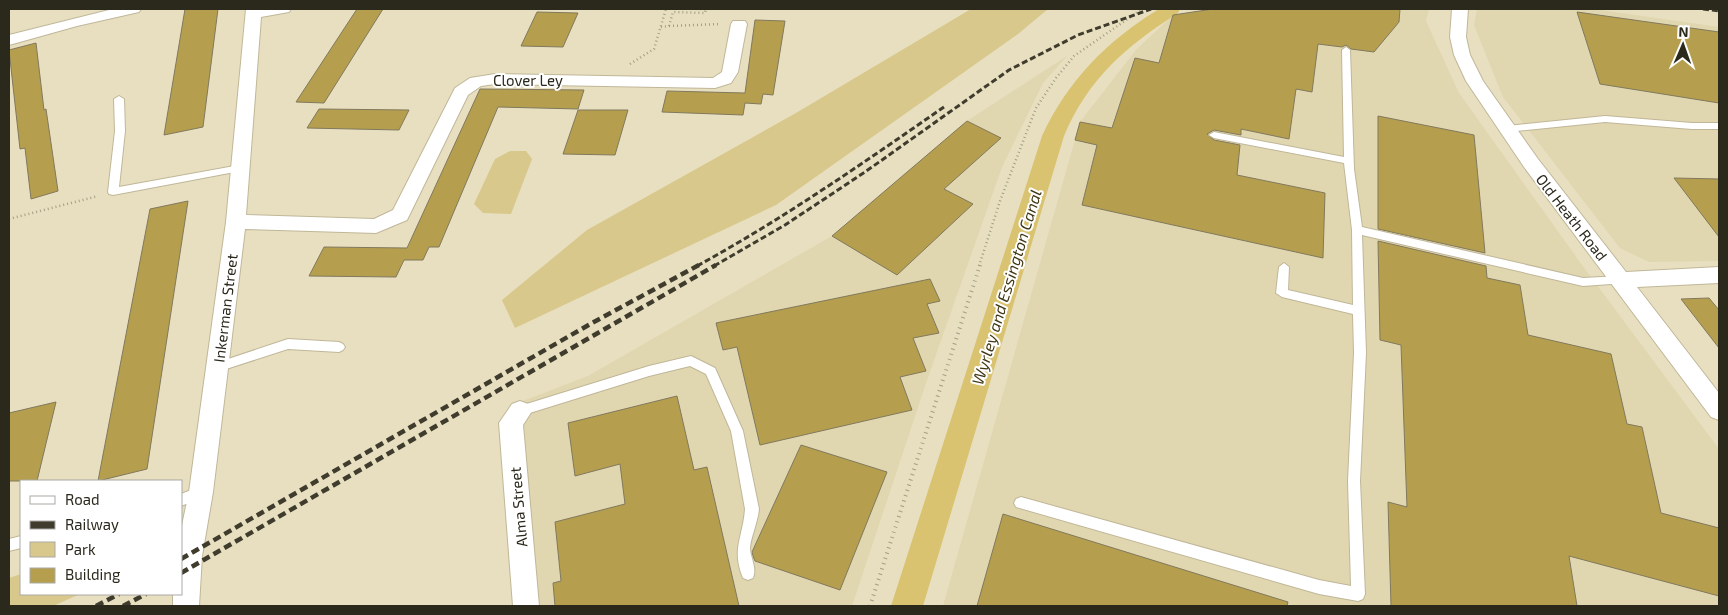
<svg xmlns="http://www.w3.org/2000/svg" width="1728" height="615" font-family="'Exo 2',sans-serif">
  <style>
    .built { fill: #e0d6af }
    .green { fill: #d8c88b }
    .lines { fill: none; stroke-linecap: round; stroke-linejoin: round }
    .canal { fill: #d9c371; fill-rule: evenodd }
    .building { fill: #b59f4e; stroke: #81795d }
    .service-casing { stroke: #c0b799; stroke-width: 2 }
    .minor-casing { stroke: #c0b799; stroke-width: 2 }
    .path-far1 { stroke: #a49e85; stroke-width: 2.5; stroke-dasharray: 1 3; stroke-linecap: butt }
    .path { stroke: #a49e85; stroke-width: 4; stroke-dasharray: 1 4.5; stroke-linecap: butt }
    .service { fill: #fff; fill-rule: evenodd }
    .minor { fill: #fff; fill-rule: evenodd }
    .rail-far1 { stroke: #3f3b2d; stroke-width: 3; stroke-dasharray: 6 3; stroke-linecap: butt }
    .rail { stroke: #3f3b2d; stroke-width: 4.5; stroke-dasharray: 8 4.5; stroke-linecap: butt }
    .labels { text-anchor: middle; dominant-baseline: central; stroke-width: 4; stroke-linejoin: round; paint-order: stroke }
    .street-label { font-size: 15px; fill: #2b281c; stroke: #fff }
    .water-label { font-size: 16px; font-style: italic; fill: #413714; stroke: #fff }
  </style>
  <rect width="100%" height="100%" fill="#e7dfbf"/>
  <g class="built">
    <path d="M1213 9H1429L1426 21 1459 93 1582 265 1719 449V606H943L1080 122 1136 50 1173 15Z"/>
    <path d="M1477 9H1593L1719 27V261L1649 262 1620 248 1503 97 1474 25Z"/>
    <path d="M1067 56 1043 83 1002 167 925 386 852 606H531L523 401 588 376 832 236 967 121Z"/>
  </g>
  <g class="green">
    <path d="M971 9H1048L1018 34 776 205 515 328 502 300 587 230 796 113Z"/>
    <path d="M510 151H526L532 159 511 214 483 213 474 204 495 159Z"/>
    <path d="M21 574V594H80L53 606H9V578Z"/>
  </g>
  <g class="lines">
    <path class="canal" d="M1159 9H1180L1178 13C1126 46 1088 79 1064 136L923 606H891L1042 136C1068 80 1107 41 1159 9Z"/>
  </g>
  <g class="building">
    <path d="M185 9H218L203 127 164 135Z"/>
    <path d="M357 9H383L324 103 296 102Z"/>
    <path d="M1213 9H1400L1399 22 1374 52 1351 49 1346 45 1342 47 1318 44 1312 92 1296 89 1289 139 1241 129V135L1214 130 1207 134 1214 140 1240 145 1237 175 1325 193 1323 258 1082 205 1097 145 1075 140 1080 122 1112 128 1135 58 1159 63 1173 15Z"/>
    <path d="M537 12 578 13 563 47 521 46Z"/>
    <path d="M1577 12 1719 32V103L1600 84Z"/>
    <path d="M755 20 785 21 773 95 763 94 761 104 745 103 743 115 662 112 667 91 745 93Z"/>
    <path d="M36 43 44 110 46 109 58 191 31 199 25 148 20 149 9 50Z"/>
    <path d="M480 89 584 90 578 109 498 107 439 247H429L423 260H404L396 277 309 276 324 247 407 248Z"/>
    <path d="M319 109 409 110 399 130 307 128Z"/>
    <path d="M578 110H628L615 155 563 154Z"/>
    <path d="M1378 116 1474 135 1485 253 1378 229Z"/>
    <path d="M967 121 1001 138 944 189 973 204 897 275 832 236Z"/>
    <path d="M1674 178 1719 179V237Z"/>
    <path d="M188 201 147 469 98 481 150 209Z"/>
    <path d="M1378 241 1486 266 1487 278 1520 285 1528 335 1611 354 1627 424 1642 427 1661 513 1719 528V596L1569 556 1577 606H1391L1388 502 1407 507 1401 345 1380 340Z"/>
    <path d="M930 279 940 301 927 304 939 333 913 338 926 371 900 377 912 410 760 445 737 347 723 350 716 323Z"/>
    <path d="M1709 298 1719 310V348L1681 299Z"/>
    <path d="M677 396 694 470 707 467 739 606H555L553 583 561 581 555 522 625 504 620 464 575 476 568 423Z"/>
    <path d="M56 402 37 481H9V413Z"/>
    <path d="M801 445 887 472 840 590 755 561 753 556 752 552Z"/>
    <path d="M1003 514 1288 602 1287 606H977Z"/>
  </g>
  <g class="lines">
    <g class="service-casing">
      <g id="service">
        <path d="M1346 47 1350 50 1354 169 1362 227 1583 278 1621 276 1626 280 1625 283 1583 286 1362 235 1366 353 1360 481 1365 594 1363 599 1358 601 1319 594 1016 507 1014 503 1016 499 1021 497 1319 580 1351 586 1348 481 1354 353 1353 314 1282 297 1276 293 1279 267 1284 263 1289 267 1288 290 1353 305 1352 230 1344 163 1214 138 1209 135 1214 132 1344 157 1342 50Z"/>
        <path d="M119 96 124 99 125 131 119 187 240 165 245 168 240 171 113 195 109 194 108 192 115 131 114 99Z"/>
        <path d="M1605 116 1692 123H1719V129H1692L1605 122 1507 132 1502 129 1507 126Z"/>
        <path d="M288 339 339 342 343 344 345 347 343 350 339 352 288 349 217 372 213 370 211 367 213 364Z"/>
        <path d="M691 356 715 368 743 431 759 509C758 522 750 539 750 549 751 559 757 568 753 578L748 580 743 578C731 549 743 537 745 509L731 431 706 374 690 366 649 376 520 416 516 415 514 411 516 407 520 406 649 366Z"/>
        <path d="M201 486 206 488 208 492 206 496 181 506V494Z"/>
        <path d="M21 536V548L9 551V539Z"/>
      </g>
    </g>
    <g class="minor-casing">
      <g id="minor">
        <path d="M113 9H141L139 12 77 26 9 45V35Z"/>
        <path d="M246 9H291L289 12 261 17 246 215 374 219 393 210 455 88 470 78 495 74 713 78 722 72 731 24 733 21H745L747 24 738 72 731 83 715 88 495 84 481 86 468 95 407 220 376 233 245 229 213 492 202 556 199 606H173V594H181V530L189 492 226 222Z"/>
        <path d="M1452 9H1468L1466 37 1470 55 1483 81 1538 159 1626 272 1719 267V283L1637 287 1719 393V420L1711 417 1524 167 1466 81 1454 55 1450 37Z"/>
        <path d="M520 401 528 404 532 411 523 425 539 606H513L499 423 512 404Z"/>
      </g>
    </g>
    <g class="path-far1">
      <path d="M669 26 721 24"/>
      <path d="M661 27 669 26 673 12 705 13 706 9H693"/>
      <path d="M630 64 654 49 666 9"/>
      <path d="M9 219 98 196"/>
      <path d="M979 266 1000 201 1036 108 1056 78 1074 56 1142 9"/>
    </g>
    <path class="path" d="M870 606 980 265"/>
    <use href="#service" class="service"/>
    <use href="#minor" class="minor"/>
    <g class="rail-far1">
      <path d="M1703 9 1719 11"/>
      <path d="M697 266C783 219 863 163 944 107"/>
      <path d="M714 266 785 225 865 172 1009 70 1078 35 1151 9"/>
    </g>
    <g class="rail">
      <path d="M181 559 592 323 699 265"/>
      <path d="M181 573 716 265"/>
      <path d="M96 606 119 594"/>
      <path d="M123 606 146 594"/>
    </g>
  </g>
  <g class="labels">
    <g class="street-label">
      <text x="528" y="80">Clover Ley</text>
      <text transform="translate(1572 217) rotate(52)">Old Heath Road</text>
      <text transform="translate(225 308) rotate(-83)">Inkerman Street</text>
      <text transform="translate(518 507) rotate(-95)">Alma Street</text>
    </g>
    <g class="water-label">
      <text transform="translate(1006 287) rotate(-73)">Wyrley and Essington Canal</text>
    </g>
  </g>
  <rect width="1728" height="615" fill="none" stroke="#2b281c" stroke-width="20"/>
  <rect x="20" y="480" width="162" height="115" fill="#ffffff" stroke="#aaa9a4"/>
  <rect x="30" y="496" width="25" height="8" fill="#ffffff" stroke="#aaa9a4"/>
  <text x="65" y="505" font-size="15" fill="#2b281c">Road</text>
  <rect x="30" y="521" width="25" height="8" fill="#3f3b2d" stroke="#aaa9a4"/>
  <text x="65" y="530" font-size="15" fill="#2b281c">Railway</text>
  <rect x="30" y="542" width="25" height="15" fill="#d8c88b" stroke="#aaa9a4"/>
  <text x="65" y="555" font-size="15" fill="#2b281c">Park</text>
  <rect x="30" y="568" width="25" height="15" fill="#b59f4e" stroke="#aaa9a4"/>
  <text x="65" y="580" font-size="15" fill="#2b281c">Building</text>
  <g transform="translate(1683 45) rotate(2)" stroke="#ffffff" stroke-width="4" paint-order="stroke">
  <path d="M0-4L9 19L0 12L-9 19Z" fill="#2b281c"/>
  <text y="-8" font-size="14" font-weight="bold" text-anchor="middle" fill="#2b281c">N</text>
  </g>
</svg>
